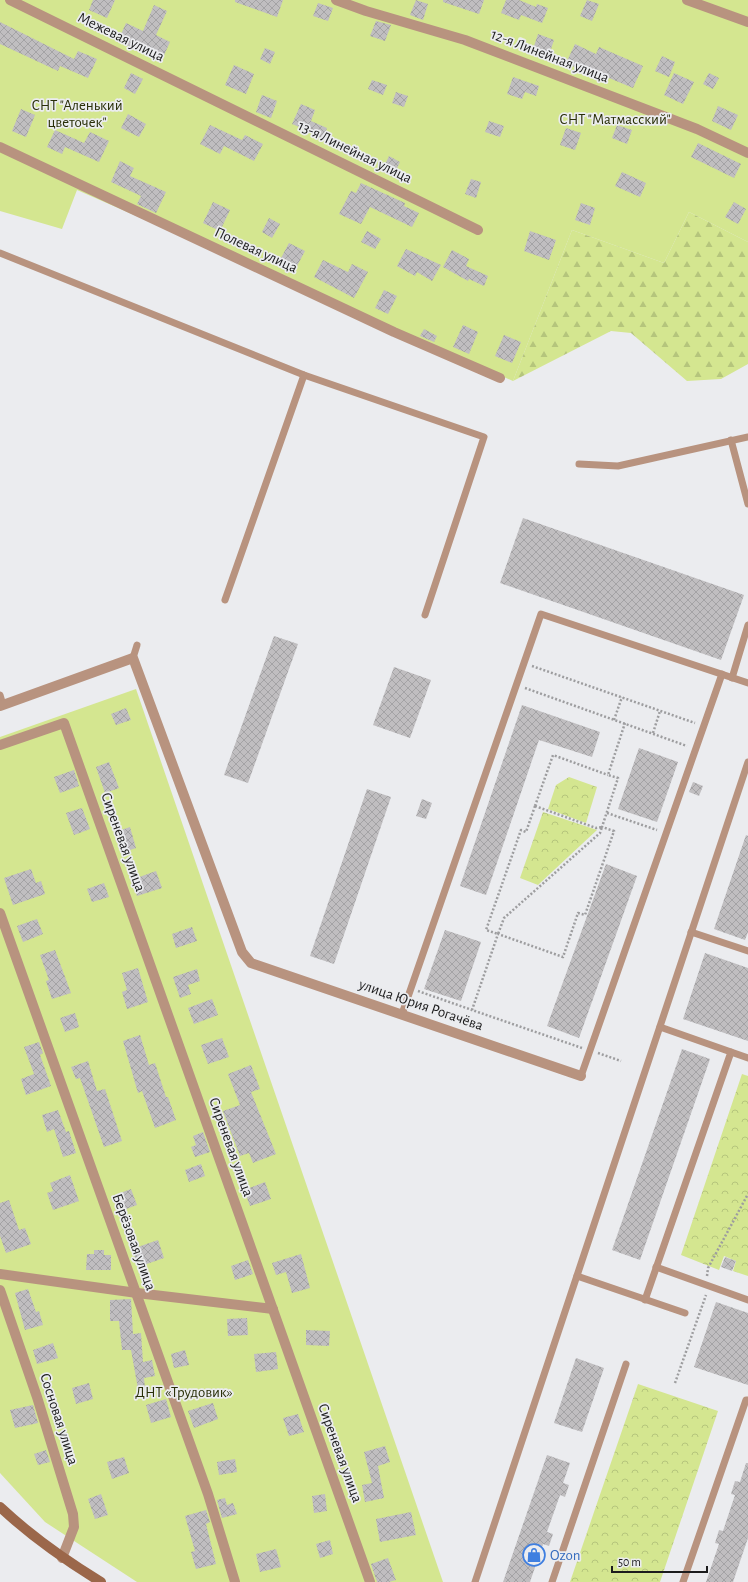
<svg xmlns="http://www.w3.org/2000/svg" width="748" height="1582" font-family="'Alegreya Sans',sans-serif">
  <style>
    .green { fill: #d4e690 }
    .forest { fill: url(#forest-firs) }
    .park { fill: url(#park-crowns) }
    .building { fill: url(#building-cross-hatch) }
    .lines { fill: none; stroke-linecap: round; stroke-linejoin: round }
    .path { stroke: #9d9d9f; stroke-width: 2.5; stroke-dasharray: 2 2; stroke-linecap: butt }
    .service { stroke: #b8937f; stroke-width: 7 }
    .minor { stroke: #b8937f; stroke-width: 10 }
    .secondary { stroke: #9b674a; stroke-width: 10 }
    .labels { text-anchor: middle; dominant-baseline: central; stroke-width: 3.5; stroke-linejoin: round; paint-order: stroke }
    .street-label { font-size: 15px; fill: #1c1c1d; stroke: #ebecef }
    .park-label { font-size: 15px; fill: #292f08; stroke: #ebecef }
    .shop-label { font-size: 15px; fill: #366cbe; stroke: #ebecef; text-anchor: start }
  </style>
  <defs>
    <pattern id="forest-firs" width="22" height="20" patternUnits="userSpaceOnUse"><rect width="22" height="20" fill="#d4e690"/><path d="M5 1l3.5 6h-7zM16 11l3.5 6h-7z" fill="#b5c57c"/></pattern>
    <pattern id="park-crowns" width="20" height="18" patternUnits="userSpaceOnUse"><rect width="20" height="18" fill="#d4e690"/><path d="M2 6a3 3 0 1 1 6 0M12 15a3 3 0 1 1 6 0" fill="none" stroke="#b5c57c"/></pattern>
    <pattern id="building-cross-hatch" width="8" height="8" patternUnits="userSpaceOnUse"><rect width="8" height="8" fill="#c0bec0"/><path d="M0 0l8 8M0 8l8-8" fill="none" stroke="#a4a3a5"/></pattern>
  </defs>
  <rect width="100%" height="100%" fill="#ebecef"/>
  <g class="green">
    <path d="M0 0H748V242L689 212 664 263 572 230 513 381 77 190 62 229 0 211Z"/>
    <path d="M136 689 443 1582H137L45 1522 0 1473V737Z"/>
  </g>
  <path class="forest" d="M689 212 748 242V364L721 379 687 381 631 333 611 331 513 381 572 230 664 263Z"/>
  <g class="park">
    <path d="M569 777 597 787 586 823 548 809 556 785Z"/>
    <path d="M543 812 597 830 538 885 520 878Z"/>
    <path d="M742 1074 748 1076V1276L733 1271 736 1261 724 1256 719 1270 681 1255Z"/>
    <path d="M638 1384 718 1411 660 1582H570Z"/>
  </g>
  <g class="building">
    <path d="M93 0H115L107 18 89 10Z"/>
    <path d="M235 0H283L277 17 235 2Z"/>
    <path d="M416 0 428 4 423 20 410 15Z"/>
    <path d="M443 0H484L479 14 443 2Z"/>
    <path d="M506 0H519L536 7 537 4 548 8 542 23 521 15 519 20 501 13Z"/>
    <path d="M587 0 599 4 592 21 580 16Z"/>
    <path d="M318 3 333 8 328 21 313 16Z"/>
    <path d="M154 5 167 11 156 35 170 42 161 62 118 41 126 23 143 31Z"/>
    <path d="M376 21 391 25 385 41 370 36Z"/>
    <path d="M0 22 74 59 78 51 97 59 88 78 60 66 58 71 0 44Z"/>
    <path d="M538 34 554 40 548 58 532 52Z"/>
    <path d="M575 44 596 54 599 47 643 66 633 88 585 68 583 71 566 63Z"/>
    <path d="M265 48 275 52 270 64 260 59Z"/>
    <path d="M662 56 675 62 669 77 655 71Z"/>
    <path d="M234 65 254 74 246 94 225 85Z"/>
    <path d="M131 73 143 79 135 94 124 88Z"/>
    <path d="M674 73 694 82 683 104 664 95Z"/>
    <path d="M709 73 719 78 713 89 703 84Z"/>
    <path d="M513 77 539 86 536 96 525 92 522 99 507 94Z"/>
    <path d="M372 80 387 85 383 95 368 89Z"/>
    <path d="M396 92 408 96 404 107 392 103Z"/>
    <path d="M262 95 277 101 271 118 256 112Z"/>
    <path d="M301 104 315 110 311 121 327 128 323 140 313 135 314 133 292 124Z"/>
    <path d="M718 106 738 115 731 130 712 121Z"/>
    <path d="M21 109 35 115 26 137 12 131Z"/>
    <path d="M128 114 146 124 139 137 121 128Z"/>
    <path d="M489 121 504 126 500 137 485 132Z"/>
    <path d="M210 125 242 140 245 135 263 144 254 161 224 146 220 154 200 144Z"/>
    <path d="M617 125 632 130 627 144 612 138Z"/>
    <path d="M566 128 581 133 575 150 560 145Z"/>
    <path d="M55 130 84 143 90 132 109 141 99 162 65 147 62 154 47 147Z"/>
    <path d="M698 143 741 164 734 178 691 157Z"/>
    <path d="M389 156 400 162 393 177 382 171Z"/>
    <path d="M120 161 134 168 130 176 166 192 156 213 137 204 141 196 111 182Z"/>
    <path d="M622 172 646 183 640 197 615 186Z"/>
    <path d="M471 179 481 182 476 198 465 194Z"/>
    <path d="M361 183 405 203 404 206 419 213 412 227 370 207 361 224 339 214 351 191 356 193Z"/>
    <path d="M213 202 230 210 220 231 203 223Z"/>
    <path d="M734 202 746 209 738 224 725 217Z"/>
    <path d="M581 203 595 208 590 225 575 220Z"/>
    <path d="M269 218 280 224 272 238 262 232Z"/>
    <path d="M367 231 381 239 375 249 361 242Z"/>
    <path d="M530 231 556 240 549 260 524 251Z"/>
    <path d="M289 243 305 251 297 266 281 258Z"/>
    <path d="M406 249 441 265 432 281 417 272 415 276 397 266Z"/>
    <path d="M452 250 469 259 466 266 488 276 484 286 469 279 468 281 443 267Z"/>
    <path d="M323 260 348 272 352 264 368 272 354 298 314 277Z"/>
    <path d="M384 290 397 296 388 314 375 308Z"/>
    <path d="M463 325 478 332 469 354 453 347Z"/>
    <path d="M424 329 437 336 434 342 420 336Z"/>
    <path d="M504 335 521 342 512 363 495 356Z"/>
    <path d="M523 518 744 595 721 660 500 583Z"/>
    <path d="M274 636 298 644 248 783 224 775Z"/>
    <path d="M394 667 431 680 410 738 373 725Z"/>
    <path d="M522 705 600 732 592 757 539 740 486 895 460 886Z"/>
    <path d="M126 708 131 720 116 725 111 714Z"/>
    <path d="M639 748 678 762 657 822 618 809Z"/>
    <path d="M109 762 119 788 105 793 96 767Z"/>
    <path d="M74 770 79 786 60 793 54 777Z"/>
    <path d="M693 782 703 786 699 796 689 792Z"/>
    <path d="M367 789 391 797 334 964 310 956Z"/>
    <path d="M422 799 432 803 426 819 416 816Z"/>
    <path d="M82 808 90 829 74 835 66 813Z"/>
    <path d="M130 827 136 848 124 852 118 831Z"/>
    <path d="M746 835 748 836V932L745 940 714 929Z"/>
    <path d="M606 864 637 876 579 1038 547 1026Z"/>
    <path d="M31 869 36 883 41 881 45 894 13 905 4 878Z"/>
    <path d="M156 871 162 888 137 896 131 880Z"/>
    <path d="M104 883 109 897 92 902 87 889Z"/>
    <path d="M37 919 43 934 23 942 17 926Z"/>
    <path d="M192 927 197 941 176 948 172 934Z"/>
    <path d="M445 930 481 942 461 1001 424 989Z"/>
    <path d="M55 950 71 993 52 999 46 981 49 980 40 955Z"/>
    <path d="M705 953 748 968V1041L683 1019Z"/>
    <path d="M138 968 148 1002 127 1009 122 992 127 990 122 973Z"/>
    <path d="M197 969 200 981 188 985 191 994 180 998 173 977Z"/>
    <path d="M212 999 218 1015 194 1024 188 1008Z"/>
    <path d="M75 1013 79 1027 65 1032 60 1018Z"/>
    <path d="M140 1035 149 1065 155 1063 166 1097H168L176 1120 155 1128 142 1091 138 1093 123 1041Z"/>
    <path d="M222 1038 229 1057 208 1064 201 1045Z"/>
    <path d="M39 1042 43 1053 40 1055 51 1086 26 1095 21 1079 34 1074 24 1047Z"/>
    <path d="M682 1049 710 1059 640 1260 612 1250Z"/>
    <path d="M88 1061 97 1091 105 1089 122 1141 104 1147 80 1078 76 1079 71 1067Z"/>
    <path d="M251 1065 260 1089 251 1092 276 1154 253 1163 249 1153 240 1156 223 1111 240 1105 228 1074Z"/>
    <path d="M58 1110 66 1132 69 1131 76 1153 63 1157 54 1129 47 1132 42 1115Z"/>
    <path d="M203 1132 210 1152 195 1157 191 1147 196 1145 193 1136Z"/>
    <path d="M201 1164 205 1176 189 1182 185 1170Z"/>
    <path d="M70 1175 79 1201 53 1210 47 1193 53 1191 50 1183Z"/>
    <path d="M265 1182 271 1199 250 1206 244 1190Z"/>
    <path d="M131 1189 137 1205 118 1212 112 1196Z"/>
    <path d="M9 1200 19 1230 25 1228 31 1244 6 1253 0 1236V1203Z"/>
    <path d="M158 1240 164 1258 138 1267 132 1249Z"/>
    <path d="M94 1250H104V1255H111V1270H86L87 1254H94Z"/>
    <path d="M301 1254 310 1288 292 1293 286 1272 276 1275 272 1263Z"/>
    <path d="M725 1257 736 1261 732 1271 721 1267Z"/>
    <path d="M248 1260 253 1274 235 1280 231 1266Z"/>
    <path d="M28 1289 36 1312 39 1311 43 1325 25 1330 15 1293Z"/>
    <path d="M131 1299 133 1334 141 1333 143 1362 152 1360 155 1376 144 1378 145 1388 138 1389 131 1350H122L119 1321H110V1300Z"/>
    <path d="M716 1302 748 1313V1385L694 1367Z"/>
    <path d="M247 1318 248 1335 228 1336 227 1319Z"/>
    <path d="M306 1330 330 1331 329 1346 306 1345Z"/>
    <path d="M53 1343 58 1358 37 1364 33 1350Z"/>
    <path d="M185 1350 189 1365 174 1368 171 1354Z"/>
    <path d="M276 1352 278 1369 256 1372 254 1354Z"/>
    <path d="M576 1358 604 1368 582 1432 554 1423Z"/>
    <path d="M89 1383 93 1399 76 1404 72 1388Z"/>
    <path d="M166 1399 171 1417 151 1423 146 1405Z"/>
    <path d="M213 1403 218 1419 194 1428 188 1411Z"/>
    <path d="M33 1405 38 1423 15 1428 10 1410Z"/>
    <path d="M298 1414 304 1432 289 1436 283 1418Z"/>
    <path d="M385 1446 390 1462 378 1466 384 1498 365 1502 362 1485 372 1483 364 1452Z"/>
    <path d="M46 1450 50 1462 38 1465 34 1454Z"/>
    <path d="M547 1455 570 1463 563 1483 569 1485 565 1497 560 1495 547 1532 553 1534 549 1546 543 1544 530 1582H503Z"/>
    <path d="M124 1457 129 1473 112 1479 107 1462Z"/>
    <path d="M235 1459 237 1472 219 1475 217 1462Z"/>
    <path d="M746 1463H748V1538L733 1582H706L719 1544 715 1543 719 1530 723 1531 735 1495 731 1494 735 1481 740 1482Z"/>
    <path d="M101 1494 108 1515 95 1519 88 1499Z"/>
    <path d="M325 1494 327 1511 314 1513 312 1496Z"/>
    <path d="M225 1498 227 1505 233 1503 237 1514 222 1518 217 1500Z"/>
    <path d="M206 1510 210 1522 206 1524 216 1564 196 1569 191 1552 195 1551 185 1516Z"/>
    <path d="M411 1512 416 1535 380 1542 376 1519Z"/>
    <path d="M330 1540 333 1554 320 1558 316 1544Z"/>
    <path d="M276 1549 281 1567 260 1572 256 1554Z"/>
    <path d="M388 1558 396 1580 389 1582H377L371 1564Z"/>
  </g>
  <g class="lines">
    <g class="path">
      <path d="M532 666 695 723"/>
      <path d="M525 688 687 746"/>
      <path d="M614 720 622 697"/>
      <path d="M653 733 660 711"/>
      <path d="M535 806 596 828 602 827 600 833 504 918 498 934 486 930 521 830 526 832Z"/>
      <path d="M535 806 553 755 608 775"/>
      <path d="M607 813 657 830"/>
      <path d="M418 991 472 1010"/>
      <path d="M582 1048 472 1010 498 934 563 957 578 913 585 915 614 831 602 827 618 778 608 775 625 723"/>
      <path d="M598 1053 621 1061"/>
      <path d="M707 1276 708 1268 748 1194"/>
      <path d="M675 1383 706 1295"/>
    </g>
    <g class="service">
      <path d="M0 253 304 375 484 437 425 615"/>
      <path d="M731 440 748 504"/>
      <path d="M579 464 618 466 748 437"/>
      <path d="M225 600 304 375"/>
      <path d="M133 658 137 645"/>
      <path d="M732 678 748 625"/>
      <path d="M0 695 3 705"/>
      <path d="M691 932 748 951"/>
      <path d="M402 1014 541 614 748 683"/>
      <path d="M731 1052 748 1058"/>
      <path d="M581 1076 722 674"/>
      <path d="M656 1267 748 1300"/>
      <path d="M577 1276 685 1313"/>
      <path d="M645 1300 731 1052 660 1027"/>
      <path d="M475 1582 748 762"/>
      <path d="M552 1582 626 1364"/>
      <path d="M683 1582 746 1400H748"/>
    </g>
    <g class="minor">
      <path d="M10 0 478 230"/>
      <path d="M336 0 366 11 465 40 697 129 748 153"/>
      <path d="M687 0 748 22"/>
      <path d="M0 147 394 332 500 378"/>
      <path d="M0 706 133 658 242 952 251 963 581 1076"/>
      <path d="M0 745 64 723 370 1582"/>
      <path d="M0 913 208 1494 235 1582"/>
      <path d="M0 1274 137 1293 273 1309"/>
      <path d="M0 1290 37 1397 73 1514 74 1527 62 1558"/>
    </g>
    <path class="secondary" d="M0 1507C31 1536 65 1560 101 1582"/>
  </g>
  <defs>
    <g id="shop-ring" transform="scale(1.15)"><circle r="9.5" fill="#ebecef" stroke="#3f7fe0" stroke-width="1.5"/><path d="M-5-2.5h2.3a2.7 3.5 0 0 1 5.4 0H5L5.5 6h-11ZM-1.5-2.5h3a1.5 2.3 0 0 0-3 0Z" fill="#3f7fe0"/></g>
  </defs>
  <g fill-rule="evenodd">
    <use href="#shop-ring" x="534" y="1555"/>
  </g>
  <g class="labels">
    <g class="street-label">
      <text transform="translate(121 37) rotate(26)">Межевая улица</text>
      <text transform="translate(550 56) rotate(21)">12-я Линейная улица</text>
      <text transform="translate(355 152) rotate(26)">13-я Линейная улица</text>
      <text transform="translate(256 250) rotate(25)">Полевая улица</text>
      <text transform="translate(123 842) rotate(70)">Сиреневая улица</text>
      <text transform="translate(421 1005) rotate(19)">улица Юрия Рогачёва</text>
      <text transform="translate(231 1147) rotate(70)">Сиреневая улица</text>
      <text transform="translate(134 1242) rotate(70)">Берёзовая улица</text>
      <text transform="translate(59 1419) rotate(72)">Сосновая улица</text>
      <text transform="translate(340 1453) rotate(70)">Сиреневая улица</text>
    </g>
    <g class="park-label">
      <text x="77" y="105">СНТ "Аленький<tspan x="77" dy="17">цветочек"</tspan></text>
      <text x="615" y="119">СНТ "Матмасский"</text>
      <text x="184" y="1392">ДНТ «Трудовик»</text>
    </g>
    <g class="shop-label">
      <text x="550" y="1555">Ozon</text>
    </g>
  </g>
  <path d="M612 1566v6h95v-6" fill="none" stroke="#1c1c1d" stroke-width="2"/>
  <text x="618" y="1566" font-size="12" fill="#1c1c1d" stroke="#ebecef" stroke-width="3" paint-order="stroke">50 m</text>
</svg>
